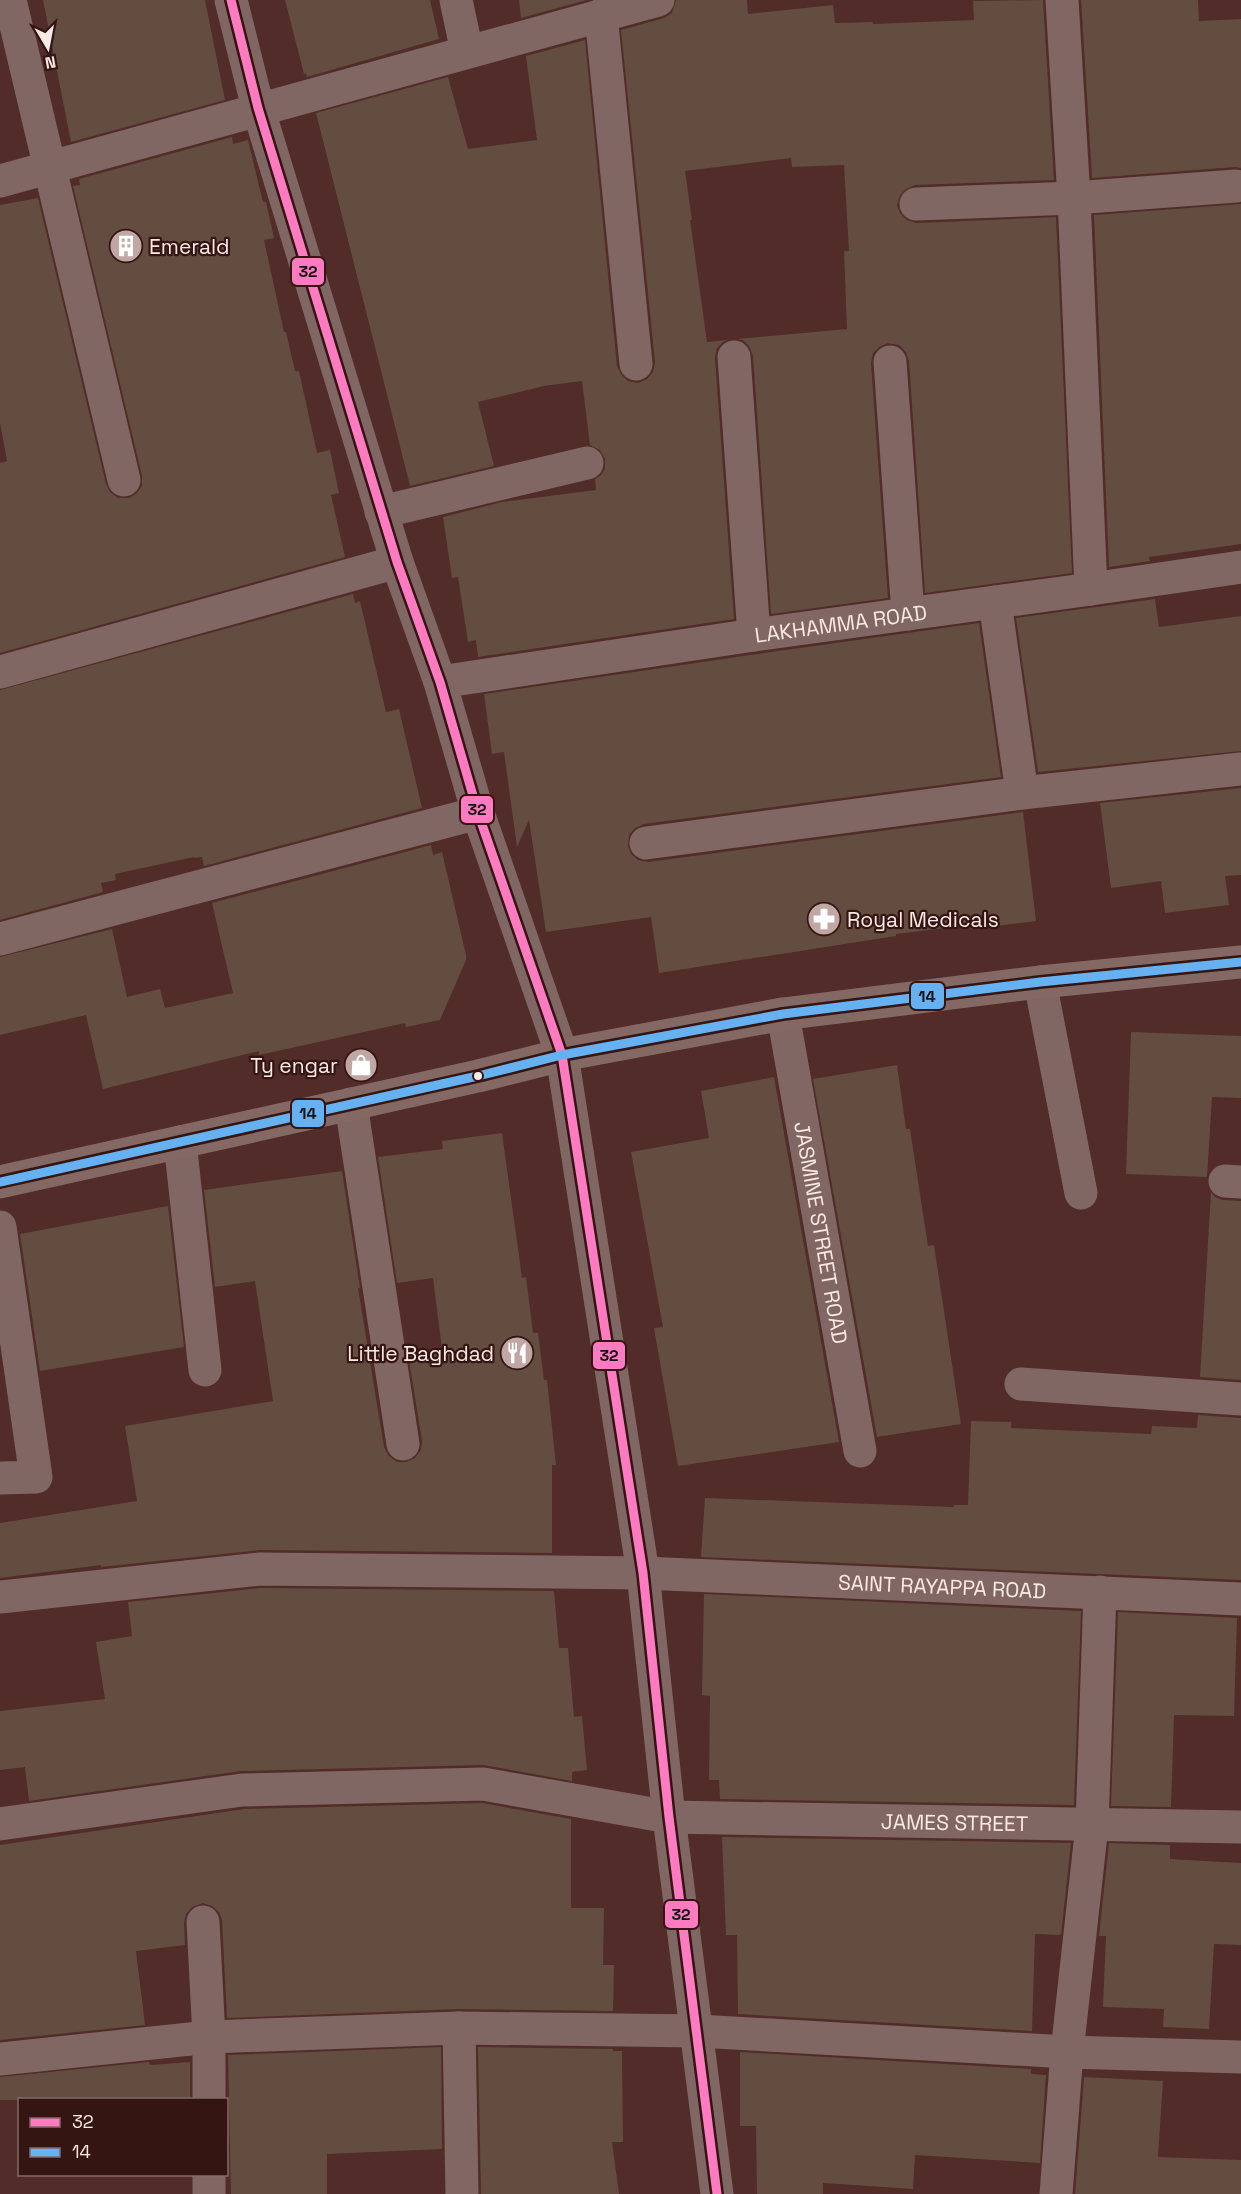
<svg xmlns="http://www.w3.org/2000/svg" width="1241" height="2194" font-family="'Space Grotesk',sans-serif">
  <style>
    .building { fill: #624d40 }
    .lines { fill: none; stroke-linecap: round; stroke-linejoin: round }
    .minor { stroke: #806764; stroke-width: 33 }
    .tertiary { stroke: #806764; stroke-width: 33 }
    .secondary { stroke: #846864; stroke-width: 33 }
    .bus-1-casing { stroke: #341511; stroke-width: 14 }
    .bus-2-casing { stroke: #341511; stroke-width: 14 }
    .bus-1 { stroke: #fe7ac1; stroke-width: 9 }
    .bus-2 { stroke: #66b1f2; stroke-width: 9 }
    .bus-dot { fill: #fbe9e6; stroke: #341511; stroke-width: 2 }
    .labels { text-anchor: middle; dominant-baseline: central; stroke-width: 4.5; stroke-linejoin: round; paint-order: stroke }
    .poi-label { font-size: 21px; fill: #fbe9e6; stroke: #341511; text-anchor: start }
    .street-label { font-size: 21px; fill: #fbe9e6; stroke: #341511 }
    .line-badge { stroke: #341511; stroke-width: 2 }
    .pale-badge-label { font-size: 16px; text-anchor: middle; font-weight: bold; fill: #111 }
  </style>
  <rect width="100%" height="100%" fill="#512c28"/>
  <g class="building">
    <path d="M43 0H205L225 100 71 142Z"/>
    <path d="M285 0H430L439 39 307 77 306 73 304 74Z"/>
    <path d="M519 0H587L521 18Z"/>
    <path d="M676 0H747L748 14 833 5 835 23 873 22V24L974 20 973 1 1043 0 1054 180 915 185 906 189 900 195 897 205 900 213 907 220 917 223 1056 217 1072 573 925 593 909 361 906 352 899 345 888 343 879 347 873 353 871 363 888 598 771 614 753 356 749 346 743 340 737 339 847 329 844 251H849L844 165 792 167 791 158 685 171 692 220H690L707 342 728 340 723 342 717 348 715 358 734 619 478 657 476 640 468 642 458 577 452 578 443 517 502 502 596 490 595 479 600 476 605 469V459L600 450 590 445 582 381 544 386 478 402 494 466 410 486 316 113 448 77 468 149 537 140 526 56 585 40 617 366 621 374 628 381 638 383 647 379 653 372 655 362 621 30 664 18 672 13Z"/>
    <path d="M1081 0H1198L1199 21 1241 19V168L1235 167 1092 178Z"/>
    <path d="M232 137 233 144 248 140 263 202H266L274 238 264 240 284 332H286L295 371H299L317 453 330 450 339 493 331 495 345 557 0 653V463L7 461 0 423V205L38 198 106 484 110 492 118 498H129L136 494 142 486V476L73 186 80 185 79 179Z"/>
    <path d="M1241 204V544L1149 557 1150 561 1109 567 1094 215Z"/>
    <path d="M353 594 355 603 360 601 386 712 399 709 422 808 204 866 202 857 194 858V857L115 874 116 880 101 883 103 892 0 920V690Z"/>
    <path d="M1155 599 1159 627 1241 616V751L1038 772 1016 618Z"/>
    <path d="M979 623 1001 777 644 824 635 828 629 835 628 846 631 854 638 860 648 862 1023 812 1036 921 971 929 970 925 896 934V936L659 973 651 917 546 932 529 820 517 847 504 752 492 754 484 694 757 654Z"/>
    <path d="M1241 788V875L1225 876 1229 905 1165 913 1161 881 1111 888 1100 803Z"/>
    <path d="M431 845 433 855 442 852 466 955V960L440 1020 406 1027 405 1023 259 1055V1051L103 1089 86 1015 0 1035V957L112 929 127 997 160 989 165 1008 233 993 212 903Z"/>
    <path d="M1131 1032 1241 1036V1098L1212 1097 1207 1177 1126 1174Z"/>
    <path d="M897 1065 906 1129H910L928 1246 934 1245 961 1424 877 1437 813 1079Z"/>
    <path d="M774 1077 839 1442 678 1466 654 1328 663 1327 631 1152 709 1138 701 1091Z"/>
    <path d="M502 1133 522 1278 526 1277 533 1333H538L544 1380H547L556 1465H552V1553L260 1550 101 1567V1565L0 1578V1523L137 1501 125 1426 273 1401 255 1281 215 1287 204 1190 342 1171 360 1288H358L384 1447 389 1456 397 1462H406L415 1458 421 1450 422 1441 408 1354 442 1349 433 1278 397 1283 378 1157 443 1149 442 1141Z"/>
    <path d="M1211 1192 1215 1197 1223 1200 1241 1201V1380L1200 1377Z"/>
    <path d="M168 1206 184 1347 40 1371 20 1234Z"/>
    <path d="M1198 1415 1241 1418V1580L701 1557 705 1498 954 1507V1505H968L971 1421 1011 1422V1428L1151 1434 1152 1426 1197 1428Z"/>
    <path d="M261 1588 554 1591 559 1648H568L574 1717 582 1716 587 1770 572 1772V1781L483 1765 241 1771 29 1801 25 1767 0 1770V1711L105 1699 96 1642 132 1636 128 1602Z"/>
    <path d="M704 1594 1081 1611 1074 1805 720 1799 719 1780H709L710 1696 702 1695Z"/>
    <path d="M1118 1612 1237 1618 1234 1716 1174 1715 1171 1807 1111 1806Z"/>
    <path d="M482 1803 571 1819V1908H604L603 1965H614L613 2011 459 2009 227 2018 222 1920 219 1912 212 1906 203 1903 192 1907 186 1914 184 1923 185 1945 136 1951 145 2025 0 2040V1845L244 1809Z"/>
    <path d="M722 1837 1071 1843 1061 1935 1035 1934 1032 2031 738 2014 737 1935H726Z"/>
    <path d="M1109 1843 1170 1845V1859L1241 1863V1945L1214 1944 1209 2029 1163 2027 1164 2009 1103 2007 1106 1936H1099Z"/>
    <path d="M441 2047 442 2149 327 2154V2194H231L228 2055Z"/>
    <path d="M478 2047 613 2049V2051H622L623 2142H612L619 2194H481Z"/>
    <path d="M740 2052 1031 2069V2074L1046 2075 1040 2163 915 2155 913 2189 823 2183V2194H757L756 2126H740Z"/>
    <path d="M149 2062 150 2065 190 2062V2100H0V2077Z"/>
    <path d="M1084 2077 1163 2081 1158 2157 1241 2160V2194H1075Z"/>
  </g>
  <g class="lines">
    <g class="minor">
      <path d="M10 0 124 480"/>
      <path d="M456 0 467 52"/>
      <path d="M1062 0 1074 198 1091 589"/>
      <path d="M601 15 636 364"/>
      <path d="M0 181 658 0"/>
      <path d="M916 204 1074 198 1236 186"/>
      <path d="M734 357 754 635"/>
      <path d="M890 362 908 614"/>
      <path d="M381 512 587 463"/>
      <path d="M995 602 1022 793"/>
      <path d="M0 672 397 562"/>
      <path id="s1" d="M440 682 754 635 1091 589 1241 567"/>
      <path d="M646 843 1022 793 1241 769"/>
      <path d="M0 939 478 813"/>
      <path d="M1040 982 1081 1193"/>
      <path id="s2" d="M783 1014 860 1451"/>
      <path d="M351 1104 403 1444"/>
      <path d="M180 1142 205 1370"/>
      <path d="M1225 1181 1241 1182"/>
      <path d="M0 1227 36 1477 0 1478"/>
      <path d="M1021 1384 1241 1399"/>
      <path id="s3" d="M0 1597 260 1569 643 1573 1241 1599"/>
      <path id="s4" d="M0 1824 242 1790 483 1784 669 1817 1241 1827"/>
      <path d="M203 1922 209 2037V2100"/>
      <path d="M459 2028 462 2194"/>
      <path d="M0 2059 209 2037 459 2028 698 2031 1067 2052 1241 2057"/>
      <path d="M209 2194V2174"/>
      <path d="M1056 2194 1067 2052 1092 1825 1100 1592"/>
    </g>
    <path class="tertiary" d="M231 0 258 108 397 562 440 682 478 813 562 1055 643 1573 669 1817 717 2194"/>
    <path class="secondary" d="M0 1182 478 1076 562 1055 783 1014 1040 982 1241 962"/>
    <g class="bus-1-casing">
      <path id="bus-1" d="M231 0 258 108 397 562 440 682 478 813 562 1055 643 1573 669 1817 717 2194"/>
    </g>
    <g class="bus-2-casing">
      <path id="bus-2" d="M0 1182 478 1076 562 1055 783 1014 1040 982 1241 962"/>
    </g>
    <use href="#bus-1" class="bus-1"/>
    <use href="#bus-2" class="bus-2"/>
  </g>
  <defs>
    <g id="building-disc" transform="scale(1.725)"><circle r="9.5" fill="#c0a7a4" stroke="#341511"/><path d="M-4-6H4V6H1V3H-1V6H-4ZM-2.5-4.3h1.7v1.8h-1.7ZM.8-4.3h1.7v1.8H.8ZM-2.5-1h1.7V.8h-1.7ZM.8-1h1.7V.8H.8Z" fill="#fff"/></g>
    <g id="pharmacy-disc" transform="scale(1.725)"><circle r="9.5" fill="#c0a7a4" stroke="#341511"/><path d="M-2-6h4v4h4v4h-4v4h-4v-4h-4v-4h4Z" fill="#fff"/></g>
    <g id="shop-disc" transform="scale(1.725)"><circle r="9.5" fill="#c0a7a4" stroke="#341511"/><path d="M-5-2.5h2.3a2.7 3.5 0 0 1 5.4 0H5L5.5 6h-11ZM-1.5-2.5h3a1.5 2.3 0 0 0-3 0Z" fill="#fff"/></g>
    <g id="restaurant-disc" transform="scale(1.725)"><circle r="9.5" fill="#c0a7a4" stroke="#341511"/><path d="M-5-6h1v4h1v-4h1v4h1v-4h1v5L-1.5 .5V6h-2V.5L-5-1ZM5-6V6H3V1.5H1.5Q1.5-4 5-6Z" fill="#fff"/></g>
  </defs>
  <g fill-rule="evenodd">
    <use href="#building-disc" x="126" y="246"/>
    <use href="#pharmacy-disc" x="824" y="919"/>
    <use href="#shop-disc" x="361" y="1065"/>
    <use href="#restaurant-disc" x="517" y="1353"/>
  </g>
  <circle class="bus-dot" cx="478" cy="1076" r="5"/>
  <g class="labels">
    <g class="poi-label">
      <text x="149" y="246">Emerald</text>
      <text x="847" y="919">Royal Medicals</text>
      <text x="338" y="1065" text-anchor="end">Ty engar</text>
      <text x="494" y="1353" text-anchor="end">Little Baghdad</text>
    </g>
    <g class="street-label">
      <text stroke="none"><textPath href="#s1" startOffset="405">LAKHAMMA ROAD</textPath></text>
      <text stroke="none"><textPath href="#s2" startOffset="222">JASMINE STREET ROAD</textPath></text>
      <text stroke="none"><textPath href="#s3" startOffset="944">SAINT RAYAPPA ROAD</textPath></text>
      <text stroke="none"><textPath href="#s4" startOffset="960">JAMES STREET</textPath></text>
    </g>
  </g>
  <g class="line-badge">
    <rect x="291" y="257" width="34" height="29" rx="6" fill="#fe7ac1"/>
    <rect x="460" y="795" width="34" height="29" rx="6" fill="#fe7ac1"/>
    <rect x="910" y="982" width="35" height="28" rx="6" fill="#66b1f2"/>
    <rect x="291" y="1099" width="34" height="29" rx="6" fill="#66b1f2"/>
    <rect x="592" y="1341" width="34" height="29" rx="6" fill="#fe7ac1"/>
    <rect x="664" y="1900" width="35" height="29" rx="6" fill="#fe7ac1"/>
  </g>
  <g class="pale-badge-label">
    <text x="308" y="277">32</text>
    <text x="477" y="815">32</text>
    <text x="927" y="1002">14</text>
    <text x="308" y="1119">14</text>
    <text x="609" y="1361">32</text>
    <text x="681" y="1920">32</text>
  </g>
  <rect x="18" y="2098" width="210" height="78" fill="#341511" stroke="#846a66" stroke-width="1.5"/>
  <rect x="30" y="2118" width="30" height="9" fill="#fe7ac1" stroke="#846a66" stroke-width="1.5"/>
  <text x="72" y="2128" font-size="18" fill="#fbe9e6">32</text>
  <rect x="30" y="2148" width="30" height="9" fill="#66b1f2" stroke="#846a66" stroke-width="1.5"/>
  <text x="72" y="2158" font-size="18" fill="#fbe9e6">14</text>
  <g transform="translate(48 48) rotate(170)" stroke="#341511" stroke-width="4.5" paint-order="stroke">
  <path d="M0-4.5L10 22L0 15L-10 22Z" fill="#fbe9e6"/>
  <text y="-9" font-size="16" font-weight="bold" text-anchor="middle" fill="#fbe9e6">N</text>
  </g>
</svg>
